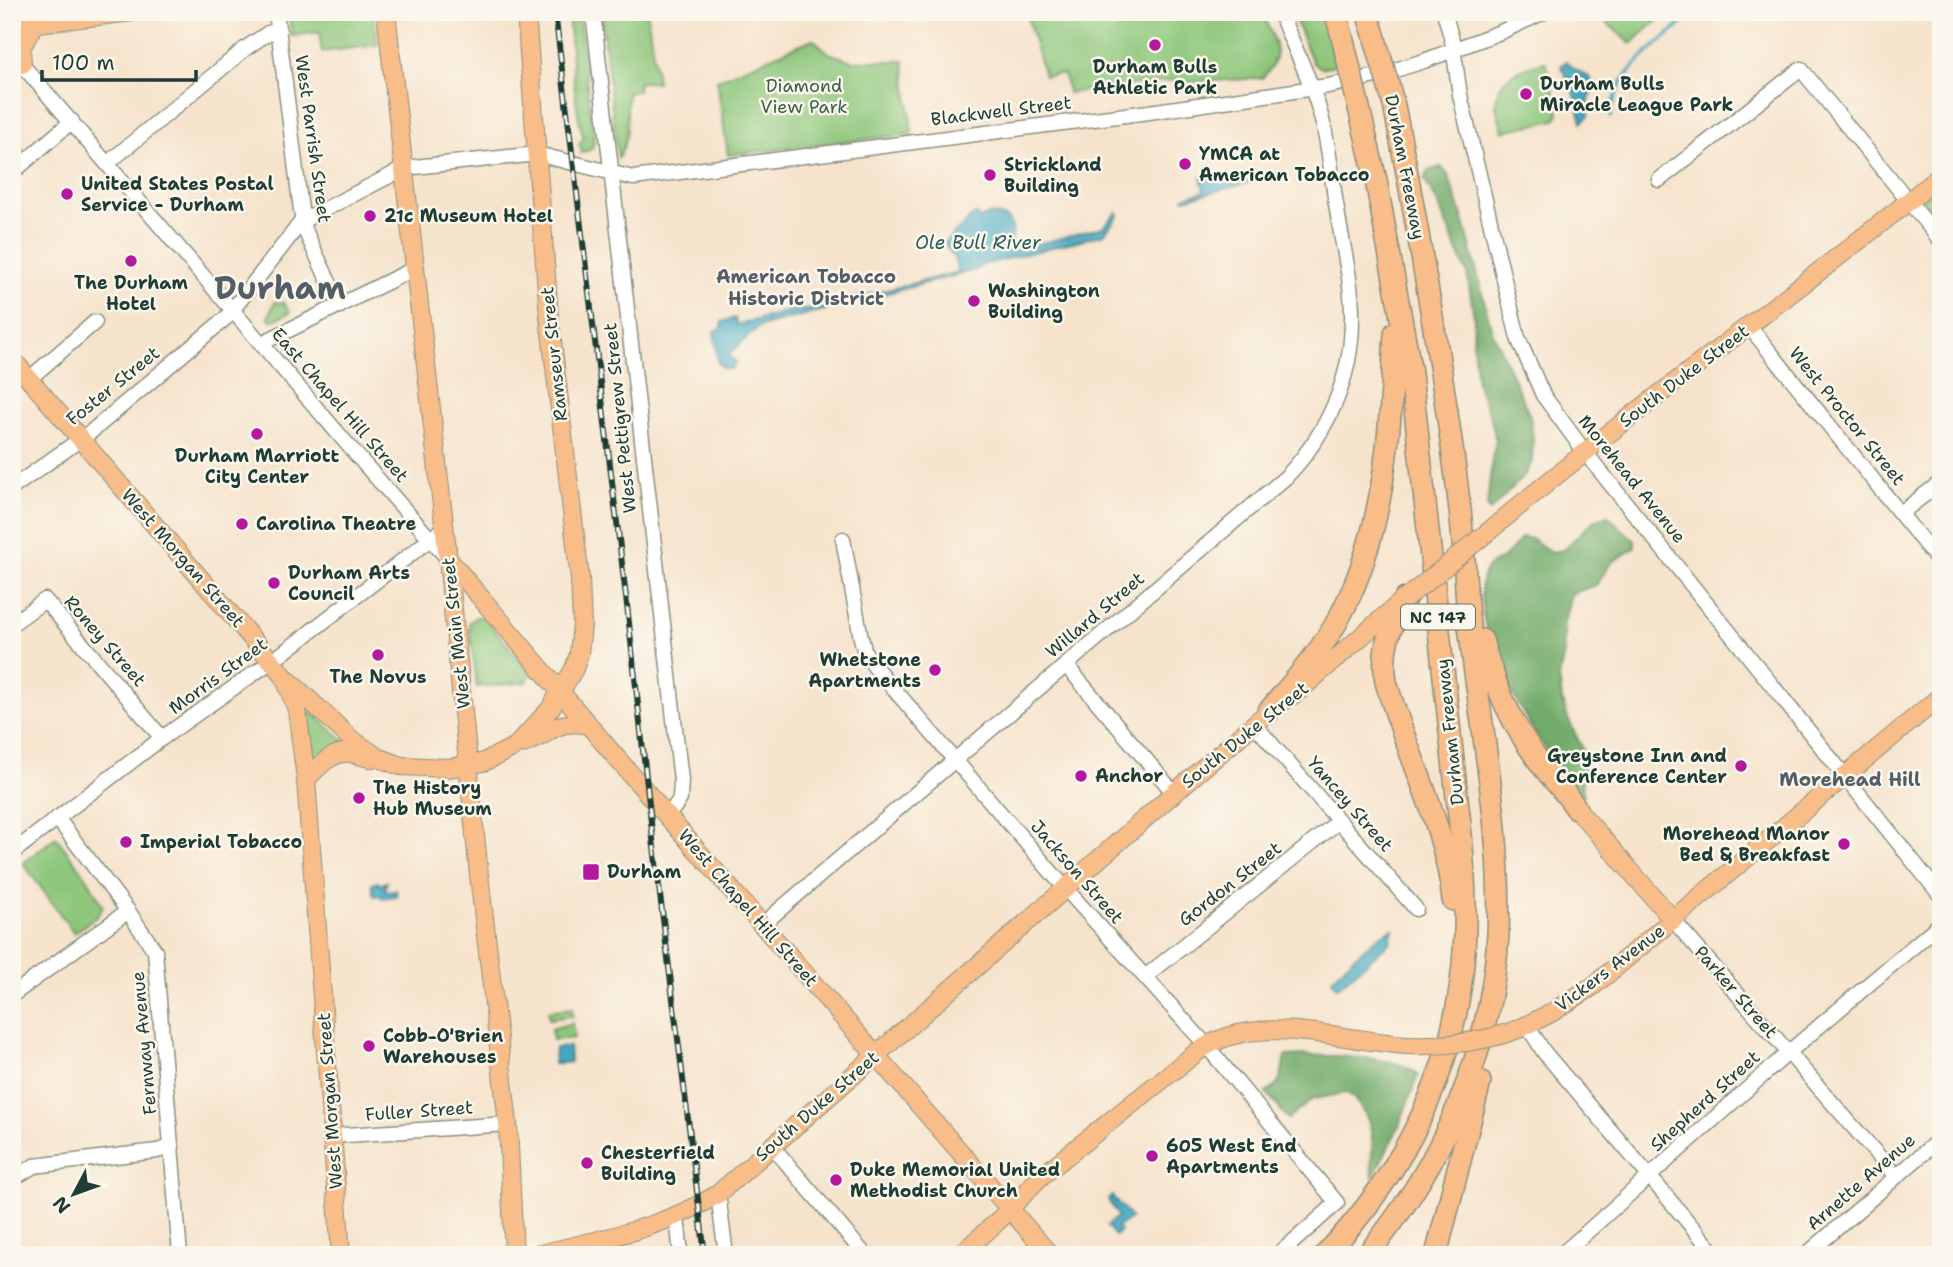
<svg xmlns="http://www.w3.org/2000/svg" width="1953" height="1267" font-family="'Shantell Sans',sans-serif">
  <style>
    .green { fill: #8dc67a; stroke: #568257; stroke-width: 2 }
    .forest { fill: #72ab6a; stroke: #48744f; stroke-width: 2 }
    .water { fill: #43a9c3; stroke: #31737c; stroke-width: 2 }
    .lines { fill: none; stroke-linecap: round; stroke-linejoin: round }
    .stream { stroke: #43a9c3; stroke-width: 3.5 }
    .minor-casing { stroke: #8a9080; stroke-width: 17 }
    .major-casing { stroke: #8a9080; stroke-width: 20 }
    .highway-casing { stroke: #8a9080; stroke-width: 24 }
    .minor { stroke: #fff; stroke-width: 14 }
    .major { stroke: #f8bd89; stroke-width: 18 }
    .highway { stroke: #f8bd89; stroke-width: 21 }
    .rail-casing { stroke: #1f3d34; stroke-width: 6 }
    .rail { stroke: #fbf7ec; stroke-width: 3.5; stroke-dasharray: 10; stroke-linecap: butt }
    .major-bridge-casing { stroke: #8a9080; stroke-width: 20; stroke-linecap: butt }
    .highway-bridge-casing { stroke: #8a9080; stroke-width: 24; stroke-linecap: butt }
    .major-bridge { stroke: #f8bd89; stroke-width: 18 }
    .highway-bridge { stroke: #f8bd89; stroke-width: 21 }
    .poi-dot { fill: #b5179e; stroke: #fbf7ec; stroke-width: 2.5 }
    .labels { text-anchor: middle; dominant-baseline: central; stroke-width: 5; stroke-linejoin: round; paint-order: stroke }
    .shield { fill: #fbf7ec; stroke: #61756b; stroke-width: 2 }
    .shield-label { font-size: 16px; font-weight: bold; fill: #1f3d34 }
    .poi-label { font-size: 18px; font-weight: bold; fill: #1f3d34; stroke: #fbf7ec; text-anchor: start }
    .park-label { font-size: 18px; fill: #3a5f46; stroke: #fbf7ec }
    .street-label { font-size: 18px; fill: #1f3d34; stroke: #fbf7ec }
    .water-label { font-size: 19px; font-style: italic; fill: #2a5d5f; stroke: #fbf7ec }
    .neighbourhood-label { font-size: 19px; font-weight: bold; fill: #555d67; stroke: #fbf7ec }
    .town-label { font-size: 32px; font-weight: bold; fill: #555d67; stroke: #fbf7ec }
  </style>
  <rect width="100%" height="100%" fill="#fbf7ec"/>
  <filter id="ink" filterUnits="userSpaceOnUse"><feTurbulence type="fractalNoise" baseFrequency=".0143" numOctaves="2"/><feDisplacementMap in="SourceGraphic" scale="14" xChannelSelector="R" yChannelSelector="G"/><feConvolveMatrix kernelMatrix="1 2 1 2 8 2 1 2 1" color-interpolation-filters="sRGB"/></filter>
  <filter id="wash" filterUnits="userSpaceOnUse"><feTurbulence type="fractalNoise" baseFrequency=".00686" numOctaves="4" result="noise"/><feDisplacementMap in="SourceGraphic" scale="28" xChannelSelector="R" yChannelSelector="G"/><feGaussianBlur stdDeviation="1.57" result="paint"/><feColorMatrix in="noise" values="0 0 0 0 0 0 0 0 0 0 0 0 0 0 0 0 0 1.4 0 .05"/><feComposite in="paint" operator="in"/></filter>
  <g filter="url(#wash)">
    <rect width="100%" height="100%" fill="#f6e3cc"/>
    <g class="green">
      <path d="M288 12H373L378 45 322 52 319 32 292 36Z"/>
      <path d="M568 12H578L594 140 592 149 581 153 582 149 579 145 584 137C575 124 570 34 568 12Z"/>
      <path d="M601 12H647L657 82H639L638 91 628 92C625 117 632 135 618 158Z"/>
      <path d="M1026 12H1262C1272 39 1287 54 1262 78L1177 83 1176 80 1068 93 1064 74 1044 76Z"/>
      <path d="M1292 12H1322L1333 49 1331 50 1335 65 1322 68 1313 63Z"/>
      <path d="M1623 12H1667L1631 44 1605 21Z"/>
      <path d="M813 39 829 53 852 61H904L912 134 728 155 717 80Z"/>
      <path d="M1546 62 1559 113 1555 120 1503 131C1501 122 1496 111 1496 102 1497 76 1525 66 1546 62Z"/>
      <path d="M1941 185V224L1922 200Z"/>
      <path d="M275 302 284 303 290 313 272 321 268 318Z"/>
      <path d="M476 617H484L532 675 526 680 528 682 477 687 469 623Z"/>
      <path d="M310 711 349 745 311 765 307 714Z"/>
      <path d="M56 837 88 879 103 907 97 916 74 933 23 863Z"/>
      <path d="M572 1008 573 1016 549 1019 548 1011Z"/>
      <path d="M572 1023 574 1038 553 1040 551 1029Z"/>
    </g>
    <g class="forest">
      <path d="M1441 167 1448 175 1463 218 1492 331 1530 416 1533 437 1532 461 1525 475 1490 511 1487 507 1492 459 1496 441 1491 418 1477 383 1473 346 1474 317 1467 273 1436 200 1424 179 1430 170Z"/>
      <path d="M1607 515 1635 541V548L1611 563 1596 585 1571 594 1564 622V653L1559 677 1562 700 1568 719 1581 746 1585 762 1582 784 1584 796C1571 793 1564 775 1557 764 1552 755 1544 747 1538 738 1514 700 1469 619 1484 573 1488 563 1497 563 1504 557 1511 552 1517 544 1522 537L1532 539 1551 552 1563 550 1592 522Z"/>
      <path d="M1304 1055C1332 1057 1399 1054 1418 1075L1398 1128 1373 1177C1370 1167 1372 1160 1372 1149 1374 1126 1365 1108 1348 1093L1313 1099 1288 1119 1266 1092C1282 1086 1282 1071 1285 1056Z"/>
    </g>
    <g class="water">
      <path d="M1567 61 1573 68 1589 77 1593 84 1594 89 1589 99V116L1582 122 1575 95 1561 66Z"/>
      <path d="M1249 173 1251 182 1185 199 1184 197 1204 191 1201 178Z"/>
      <path d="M1117 212 1119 215 1104 234 982 265 976 270 759 327 729 354 736 363 731 369H724L718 363 714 331 722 329V322L735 318 737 325 801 308 803 311 958 272 954 258 944 243 975 214 980 219 991 214 1007 218C1015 228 1014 236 1008 247L1011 251 1103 227Z"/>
      <path d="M378 882 379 885 387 882 385 891 396 890 397 897 382 899 381 895 374 896 372 883Z"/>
      <path d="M1393 929 1390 942 1338 987 1335 986 1332 979C1347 964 1374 936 1393 929Z"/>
      <path d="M569 1046 570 1062 554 1064 555 1048Z"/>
      <path d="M1112 1196 1131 1218 1117 1227 1120 1231 1115 1236 1107 1226 1118 1216 1108 1200Z"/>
    </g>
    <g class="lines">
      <path class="stream" d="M1611 117C1613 70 1664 40 1696 12"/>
    </g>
  </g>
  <g filter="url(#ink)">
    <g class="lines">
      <g class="minor-casing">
        <g id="minor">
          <path d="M276 12 303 226 340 306"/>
          <path d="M593 12 681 780 680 799 668 816"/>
          <path d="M1444 12 1452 40 1460 95 1518 338 1543 395 1584 451 1941 896"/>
          <path d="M12 53 360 459 448 559"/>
          <path d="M108 163 246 48 268 33 279 31"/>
          <path d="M12 173 72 121"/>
          <path d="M1659 180 1801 69 1941 241"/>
          <path d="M1749 326 1941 564"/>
          <path d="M262 343 416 268"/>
          <path d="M29 379 95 322"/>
          <path d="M12 488 92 431 227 317 302 221 405 168 537 154 633 178 1149 112 1328 86 1376 76 1424 61 1503 31 1544 12"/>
          <path d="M1901 513 1941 482"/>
          <path d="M843 539 861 638 865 653 874 666 1065 888 1206 1045 1337 1203 1278 1255"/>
          <path d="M12 624 45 600 162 738"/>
          <path d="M1066 665 1174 793"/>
          <path d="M1254 724 1416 909"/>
          <path d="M57 818 128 911 155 951 180 1255"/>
          <path d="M12 853 162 738 283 653 438 533"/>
          <path d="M1673 920 1896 1176"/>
          <path d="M763 924 1286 477C1328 433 1353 377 1352 315 1352 280 1342 244 1337 210 1331 176 1329 139 1318 106 1308 73 1292 44 1280 12"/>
          <path d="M1145 977 1339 821"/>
          <path d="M12 995 128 911"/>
          <path d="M1527 1025 1544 1052 1716 1255"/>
          <path d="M332 1136 508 1124"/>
          <path d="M772 1146 865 1255"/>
          <path d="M12 1179 34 1166 157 1151 172 1147"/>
          <path d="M718 1194 726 1255"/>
          <path d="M677 1217 681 1255"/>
          <path d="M1561 1255 1789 1052 1941 923"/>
          <path d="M1806 1255 1941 1138"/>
        </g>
      </g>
      <g class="major-casing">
        <g id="major">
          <path d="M386 12 448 559 479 875 508 1124 514 1255"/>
          <path d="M12 26 132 12"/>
          <path d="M22 64 21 48 35 23"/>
          <path d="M12 359 284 676 297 710 306 779 341 1255"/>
          <path d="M1488 532C1634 408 1792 297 1941 175"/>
          <path d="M448 559 614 755 1050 1255"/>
          <path d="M284 676 351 739 379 758 401 766 449 768 484 762 516 746 550 709 574 669 579 654 582 624 580 579 549 316 526 12"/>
          <path d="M523 744C552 735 554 718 589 725"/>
          <path d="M306 779C318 768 332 750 350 753 358 754 364 758 373 758"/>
          <path d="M1576 808 1673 920"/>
          <path d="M1521 1028 1551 1013 1593 986 1941 696"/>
          <path d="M535 1255C598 1240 663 1229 718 1194L1174 793 1268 712 1300 690 1402 601"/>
          <path d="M960 1255 999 1220 1039 1178 1197 1052C1256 1010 1340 1041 1408 1045"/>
        </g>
      </g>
      <g class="highway-casing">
        <g id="highway">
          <path d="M1335 12 1342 36"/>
          <path d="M1367 12 1374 35"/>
          <path d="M1405 599C1389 628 1381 649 1386 682 1407 755 1445 824 1453 900"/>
          <path d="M1482 640C1494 684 1510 721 1536 757 1548 775 1564 790 1576 808"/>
          <path d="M1268 712C1293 682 1321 652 1339 618 1386 531 1390 430 1395 333"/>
          <path d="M1325 1255C1405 1172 1457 1067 1464 951 1467 912 1464 873 1461 834L1411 373 1376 180"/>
          <path d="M1367 1255C1442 1165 1492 1052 1498 934 1503 827 1479 721 1468 616 1465 581 1464 545 1460 510 1447 399 1428 288 1408 178"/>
          <path d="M1436 1255 1480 1082"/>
        </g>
      </g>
      <use href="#minor" class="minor"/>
      <use href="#major" class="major"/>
      <use href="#highway" class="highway"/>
      <g class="rail-casing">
        <path id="rail" d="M555 12 627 605 652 831 705 1255"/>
      </g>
      <use href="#rail" class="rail"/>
      <g class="major-bridge-casing">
        <g id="major-bridge">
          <path d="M1405 599 1488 532"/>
          <path d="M1408 1045C1446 1046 1484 1043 1521 1028"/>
        </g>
      </g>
      <g class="highway-bridge-casing">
        <g id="highway-bridge">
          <path d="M1374 35 1394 105 1408 178"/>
          <path d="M1342 36 1376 180"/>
        </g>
      </g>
      <use href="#major-bridge" class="major-bridge"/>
      <use href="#highway-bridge" class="highway-bridge"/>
    </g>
  </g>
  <g class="poi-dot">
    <circle cx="1155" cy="45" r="7"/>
    <circle cx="1526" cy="94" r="7"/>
    <circle cx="1185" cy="164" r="7"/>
    <circle cx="990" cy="175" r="7"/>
    <circle cx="67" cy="194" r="7"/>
    <circle cx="370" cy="216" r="7"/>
    <circle cx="131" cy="261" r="7"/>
    <circle cx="974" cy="301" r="7"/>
    <circle cx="257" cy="434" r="7"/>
    <circle cx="242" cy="524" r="7"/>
    <circle cx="274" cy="583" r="7"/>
    <circle cx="378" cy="655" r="7"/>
    <circle cx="935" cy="670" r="7"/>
    <circle cx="1741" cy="766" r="7"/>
    <circle cx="1081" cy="776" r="7"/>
    <circle cx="359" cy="798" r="7"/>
    <circle cx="126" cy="842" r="7"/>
    <circle cx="1844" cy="844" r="7"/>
    <rect x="582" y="863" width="18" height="18" rx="3.5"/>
    <circle cx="369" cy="1046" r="7"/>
    <circle cx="1152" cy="1156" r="7"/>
    <circle cx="587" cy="1163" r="7"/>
    <circle cx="836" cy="1180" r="7"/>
  </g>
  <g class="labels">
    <rect class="shield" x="1401" y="604.5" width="74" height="25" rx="5"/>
    <g class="shield-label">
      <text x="1438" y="617">NC 147</text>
    </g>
    <g class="poi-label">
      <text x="1155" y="67" text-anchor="middle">Durham Bulls<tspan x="1155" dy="21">Athletic Park</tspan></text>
      <text x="1540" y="84">Durham Bulls<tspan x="1540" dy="21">Miracle League Park</tspan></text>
      <text x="1199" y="154">YMCA at<tspan x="1199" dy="21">American Tobacco</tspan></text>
      <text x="1004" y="165">Strickland<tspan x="1004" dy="21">Building</tspan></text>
      <text x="81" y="184">United States Postal<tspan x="81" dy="21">Service - Durham</tspan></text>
      <text x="384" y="216">21c Museum Hotel</text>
      <text x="131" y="283" text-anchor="middle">The Durham<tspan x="131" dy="21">Hotel</tspan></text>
      <text x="988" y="291">Washington<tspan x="988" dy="21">Building</tspan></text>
      <text x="257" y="456" text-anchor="middle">Durham Marriott<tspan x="257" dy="21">City Center</tspan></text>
      <text x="256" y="524">Carolina Theatre</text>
      <text x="288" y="573">Durham Arts<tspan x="288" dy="21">Council</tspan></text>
      <text x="921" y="660" text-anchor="end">Whetstone<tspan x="921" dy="21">Apartments</tspan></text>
      <text x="378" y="677" text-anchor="middle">The Novus</text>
      <text x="1727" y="756" text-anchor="end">Greystone Inn and<tspan x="1727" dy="21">Conference Center</tspan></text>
      <text x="1095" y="776">Anchor</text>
      <text x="373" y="788">The History<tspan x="373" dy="21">Hub Museum</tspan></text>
      <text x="1830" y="834" text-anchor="end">Morehead Manor<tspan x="1830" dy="21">Bed &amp; Breakfast</tspan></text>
      <text x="140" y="842">Imperial Tobacco</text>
      <text x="607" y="872">Durham</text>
      <text x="383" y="1036">Cobb-O'Brien<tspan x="383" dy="21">Warehouses</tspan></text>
      <text x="1166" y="1146">605 West End<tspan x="1166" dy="21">Apartments</tspan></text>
      <text x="601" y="1153">Chesterfield<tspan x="601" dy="21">Building</tspan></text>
      <text x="850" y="1170">Duke Memorial United<tspan x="850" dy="21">Methodist Church</tspan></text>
    </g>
    <g class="park-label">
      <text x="804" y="86">Diamond<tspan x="804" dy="21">View Park</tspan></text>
    </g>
    <g class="street-label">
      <text transform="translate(1001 111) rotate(-7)">Blackwell Street</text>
      <text transform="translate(313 139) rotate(82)">West Parrish Street</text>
      <text transform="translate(1405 167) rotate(79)">Durham Freeway</text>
      <text transform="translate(554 354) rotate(-96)">Ramseur Street</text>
      <text transform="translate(1684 376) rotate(-37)">South Duke Street</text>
      <text transform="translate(113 386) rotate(-39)">Foster Street</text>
      <text transform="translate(340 405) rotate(49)">East Chapel Hill Street</text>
      <text transform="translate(1847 416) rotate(51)">West Proctor Street</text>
      <text transform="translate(620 418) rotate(-96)">West Pettigrew Street</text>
      <text transform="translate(1632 479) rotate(51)">Morehead Avenue</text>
      <text transform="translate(183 558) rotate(49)">West Morgan Street</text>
      <text transform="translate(1095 615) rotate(-40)">Willard Street</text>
      <text transform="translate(456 633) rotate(-96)">West Main Street</text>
      <text transform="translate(105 641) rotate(49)">Roney Street</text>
      <text transform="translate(218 676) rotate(-36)">Morris Street</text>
      <text transform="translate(1450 732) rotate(-96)">Durham Freeway</text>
      <text transform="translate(1245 735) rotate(-39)">South Duke Street</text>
      <text transform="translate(1350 804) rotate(49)">Yancey Street</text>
      <text transform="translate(1077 872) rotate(49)">Jackson Street</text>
      <text transform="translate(1230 884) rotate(-38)">Gordon Street</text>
      <text transform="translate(748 908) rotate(49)">West Chapel Hill Street</text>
      <text transform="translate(1610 968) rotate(-37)">Vickers Avenue</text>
      <text transform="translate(1736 992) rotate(49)">Parker Street</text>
      <text transform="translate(144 1043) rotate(-95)">Fernway Avenue</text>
      <text transform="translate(330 1101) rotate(-94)">West Morgan Street</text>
      <text transform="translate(1705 1101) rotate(-42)">Shepherd Street</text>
      <text transform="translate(817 1106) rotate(-41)">South Duke Street</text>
      <text transform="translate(419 1111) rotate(-4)">Fuller Street</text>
      <text transform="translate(1861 1182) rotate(-41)">Arnette Avenue</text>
    </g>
    <g class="water-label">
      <text x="978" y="242">Ole Bull River</text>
    </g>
    <g class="neighbourhood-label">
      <text x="806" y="276">American Tobacco<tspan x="806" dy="22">Historic District</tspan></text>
      <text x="1850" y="779">Morehead Hill</text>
    </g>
    <g class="town-label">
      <text x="280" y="287">Durham</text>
    </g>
  </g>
  <rect width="1953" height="1267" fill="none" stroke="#fbf7ec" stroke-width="42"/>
  <g transform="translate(74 1194) rotate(229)" stroke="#fbf7ec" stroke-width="5" paint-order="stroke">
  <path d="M0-5L12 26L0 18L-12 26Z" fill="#1f3d34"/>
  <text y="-10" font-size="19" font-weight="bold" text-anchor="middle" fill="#1f3d34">N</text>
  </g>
  <path d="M42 70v10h154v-10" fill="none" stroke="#1f3d34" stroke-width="3.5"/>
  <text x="52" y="70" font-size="21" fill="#1f3d34" stroke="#fbf7ec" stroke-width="5" paint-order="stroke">100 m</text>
</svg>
